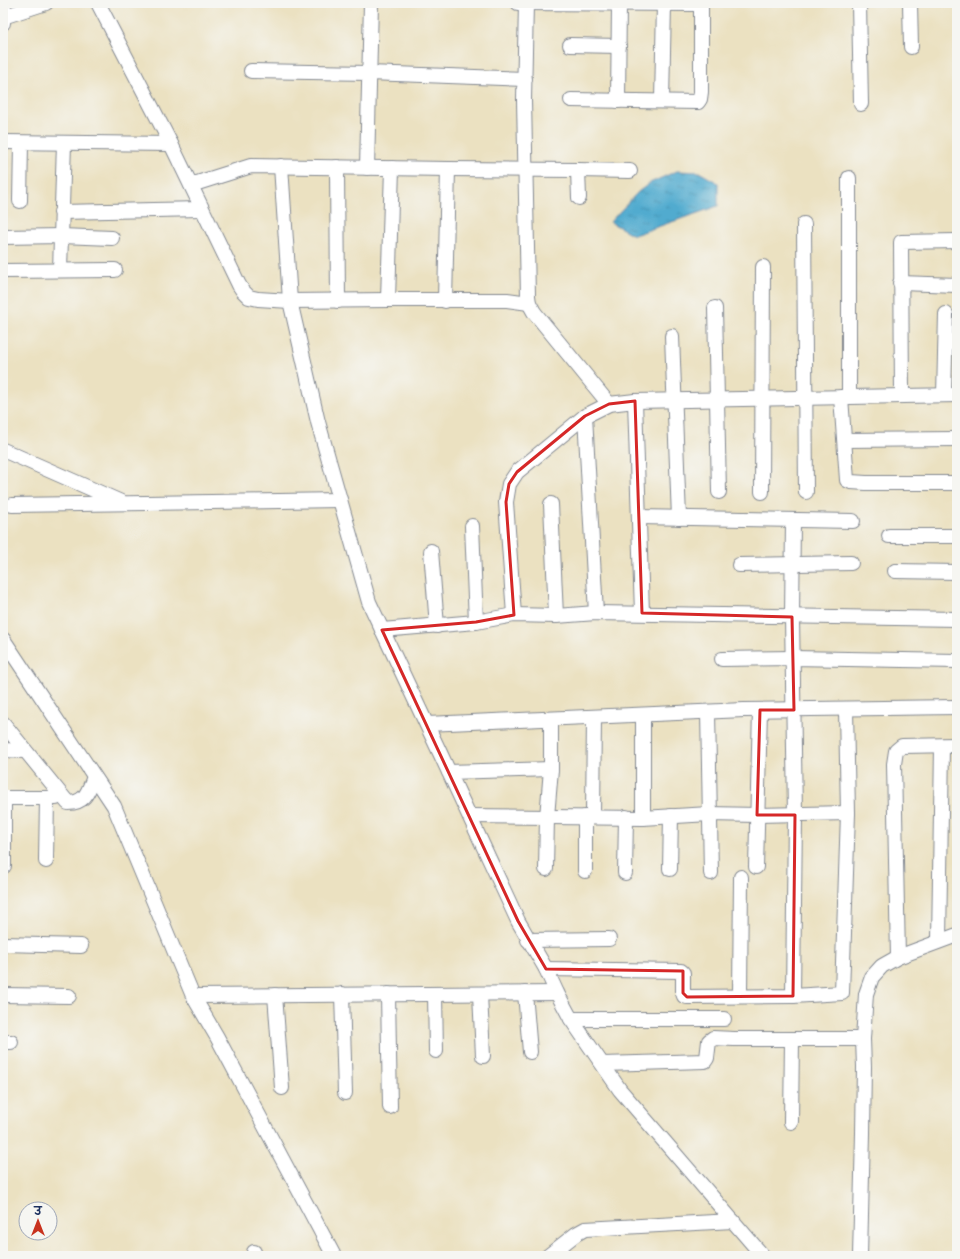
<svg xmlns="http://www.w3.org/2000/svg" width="960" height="1259" font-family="'Patrick Hand','Playpen Sans Deva',sans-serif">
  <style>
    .water { fill: url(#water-ripples); stroke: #366d96 }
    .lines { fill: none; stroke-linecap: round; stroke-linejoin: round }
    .minor-casing { stroke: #838890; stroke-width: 16 }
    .minor { stroke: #fff; stroke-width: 14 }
    .marked { fill: none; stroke: #d62828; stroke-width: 3; stroke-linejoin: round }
  </style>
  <defs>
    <pattern id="water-ripples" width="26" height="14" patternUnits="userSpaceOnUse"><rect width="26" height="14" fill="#51abcf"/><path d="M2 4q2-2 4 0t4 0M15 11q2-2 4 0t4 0" fill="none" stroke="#428cab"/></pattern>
  </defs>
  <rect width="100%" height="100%" fill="#f6f6f2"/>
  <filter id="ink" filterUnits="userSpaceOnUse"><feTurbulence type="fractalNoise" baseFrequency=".025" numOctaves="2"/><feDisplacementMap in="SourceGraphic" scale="8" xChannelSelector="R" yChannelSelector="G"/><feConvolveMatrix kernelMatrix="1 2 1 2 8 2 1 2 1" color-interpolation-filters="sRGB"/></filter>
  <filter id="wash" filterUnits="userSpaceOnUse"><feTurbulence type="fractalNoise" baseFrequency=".012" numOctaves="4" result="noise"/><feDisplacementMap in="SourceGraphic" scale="16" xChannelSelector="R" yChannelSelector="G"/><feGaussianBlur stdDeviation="0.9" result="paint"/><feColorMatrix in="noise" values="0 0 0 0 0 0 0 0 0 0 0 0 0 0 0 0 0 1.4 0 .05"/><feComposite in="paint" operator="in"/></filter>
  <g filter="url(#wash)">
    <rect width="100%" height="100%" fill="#ebe1c1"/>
    <path class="water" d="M677 171 699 172 718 183V206L634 235 610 222 638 192 650 183Z"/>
  </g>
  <g filter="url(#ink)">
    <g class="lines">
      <g class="minor-casing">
        <g id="minor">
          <path d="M98 3 171 144 239 285 243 291 249 297 258 299 290 301 388 300H507L529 303"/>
          <path d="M518 3 699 4 701 7V92L700 99 698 102 571 100"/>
          <path d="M526 3 524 100 528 296 529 303 534 312 609 404"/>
          <path d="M859 3 861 104"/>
          <path d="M910 3 911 47"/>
          <path d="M3 17 46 3"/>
          <path d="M3 23V3"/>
          <path d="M570 45 619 46"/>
          <path d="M251 71 369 73 525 79"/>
          <path d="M618 101 619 3"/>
          <path d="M662 101 664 3"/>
          <path d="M3 142 171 144"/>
          <path d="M281 166 290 301 318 422 369 602 441 755 518 921 546 969 557 993 571 1019 620 1090 763 1256"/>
          <path d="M337 167 338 301"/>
          <path d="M367 168 371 3"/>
          <path d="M578 170 579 198"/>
          <path d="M849 178V397"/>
          <path d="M191 185 251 166 448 169 578 170 630 171"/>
          <path d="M20 201 21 143"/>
          <path d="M61 212 201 209"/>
          <path d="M804 224 806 492"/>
          <path d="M3 237 61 236 112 238"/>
          <path d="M60 270 64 143"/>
          <path d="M3 271 115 270"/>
          <path d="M900 283 957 285"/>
          <path d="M388 300 392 168"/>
          <path d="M445 301 448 169"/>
          <path d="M715 308 719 492"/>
          <path d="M672 336 679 518"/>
          <path d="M944 395 946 314"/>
          <path d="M902 396 901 242 957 241"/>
          <path d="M841 397 847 480 851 482 866 483H957"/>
          <path d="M635 401 642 613"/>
          <path d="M585 416 596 613"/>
          <path d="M845 440 957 439"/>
          <path d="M3 450 121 502"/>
          <path d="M762 492 763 267"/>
          <path d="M551 504 556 616"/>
          <path d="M12 505 340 500"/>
          <path d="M639 517 853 521"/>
          <path d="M793 520 792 617 795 815 793 996"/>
          <path d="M472 526 476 622"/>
          <path d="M889 536H957"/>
          <path d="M431 551 437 626"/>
          <path d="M739 565 851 563"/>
          <path d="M895 571 957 572"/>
          <path d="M514 615 506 502 509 484 517 472 585 416 609 404 635 401 957 395"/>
          <path d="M382 630 476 622 514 615 556 616 596 613 957 619"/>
          <path d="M3 639 114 806 193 996 217 1037 334 1256"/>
          <path d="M722 659 793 658 957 661"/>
          <path d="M708 712 711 873"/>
          <path d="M643 715V818"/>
          <path d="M3 723 68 803C86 803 88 791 94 777"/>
          <path d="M427 724 744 710 957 707"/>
          <path d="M3 750 25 751"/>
          <path d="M449 772 551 769"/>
          <path d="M3 798H56"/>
          <path d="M4 798V866"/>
          <path d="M470 816 643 818 709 814 757 815 848 813"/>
          <path d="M585 817V871"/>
          <path d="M593 817 594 717"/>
          <path d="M46 861 47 798"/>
          <path d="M756 867 760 710"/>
          <path d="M546 869 547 817 551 769V719"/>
          <path d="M670 869 671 816"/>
          <path d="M625 873 626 817"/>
          <path d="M528 940 609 939"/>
          <path d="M939 941 942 746"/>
          <path d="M3 944 81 946"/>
          <path d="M898 957 894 764 896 751 902 746 957 745"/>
          <path d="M546 969 681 971 683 973V993L684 996 687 997 793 996 842 993 848 813 846 709"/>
          <path d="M525 993 530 1052"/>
          <path d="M342 994 345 1093"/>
          <path d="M388 994 390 1107"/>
          <path d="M435 994 436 1051"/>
          <path d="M480 994 483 1056"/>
          <path d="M3 995 69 996"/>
          <path d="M275 995 282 1088"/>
          <path d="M193 996 557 993"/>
          <path d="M740 996 741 877"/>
          <path d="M571 1019H724"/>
          <path d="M3 1042H11"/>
          <path d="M603 1064 705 1061 707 1058 709 1041 713 1038 734 1039H863"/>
          <path d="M791 1122 792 1039"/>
          <path d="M254 1252V1256"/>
          <path d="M548 1256 576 1234 585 1229 733 1221"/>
          <path d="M860 1256 863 1133 864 1067 863 1039 866 994 872 977 882 966 898 957 957 935"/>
        </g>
      </g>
      <use href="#minor" class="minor"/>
    </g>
  </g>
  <path class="marked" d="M635 401 642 613 792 617 794 710H760L757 815H795L793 996 687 997 683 993V971L546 969 518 921 382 630 476 622 514 615 506 502 509 484 517 472 585 416 609 404Z"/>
  <rect width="960" height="1259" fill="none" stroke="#f6f6f2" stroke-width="16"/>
  <g transform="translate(38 1221)"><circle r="19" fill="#f6f6f2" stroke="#9ea6b7"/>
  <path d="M0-3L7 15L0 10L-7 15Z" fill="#c8321e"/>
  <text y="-6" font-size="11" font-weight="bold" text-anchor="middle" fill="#1b2f5e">उ</text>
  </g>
</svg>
